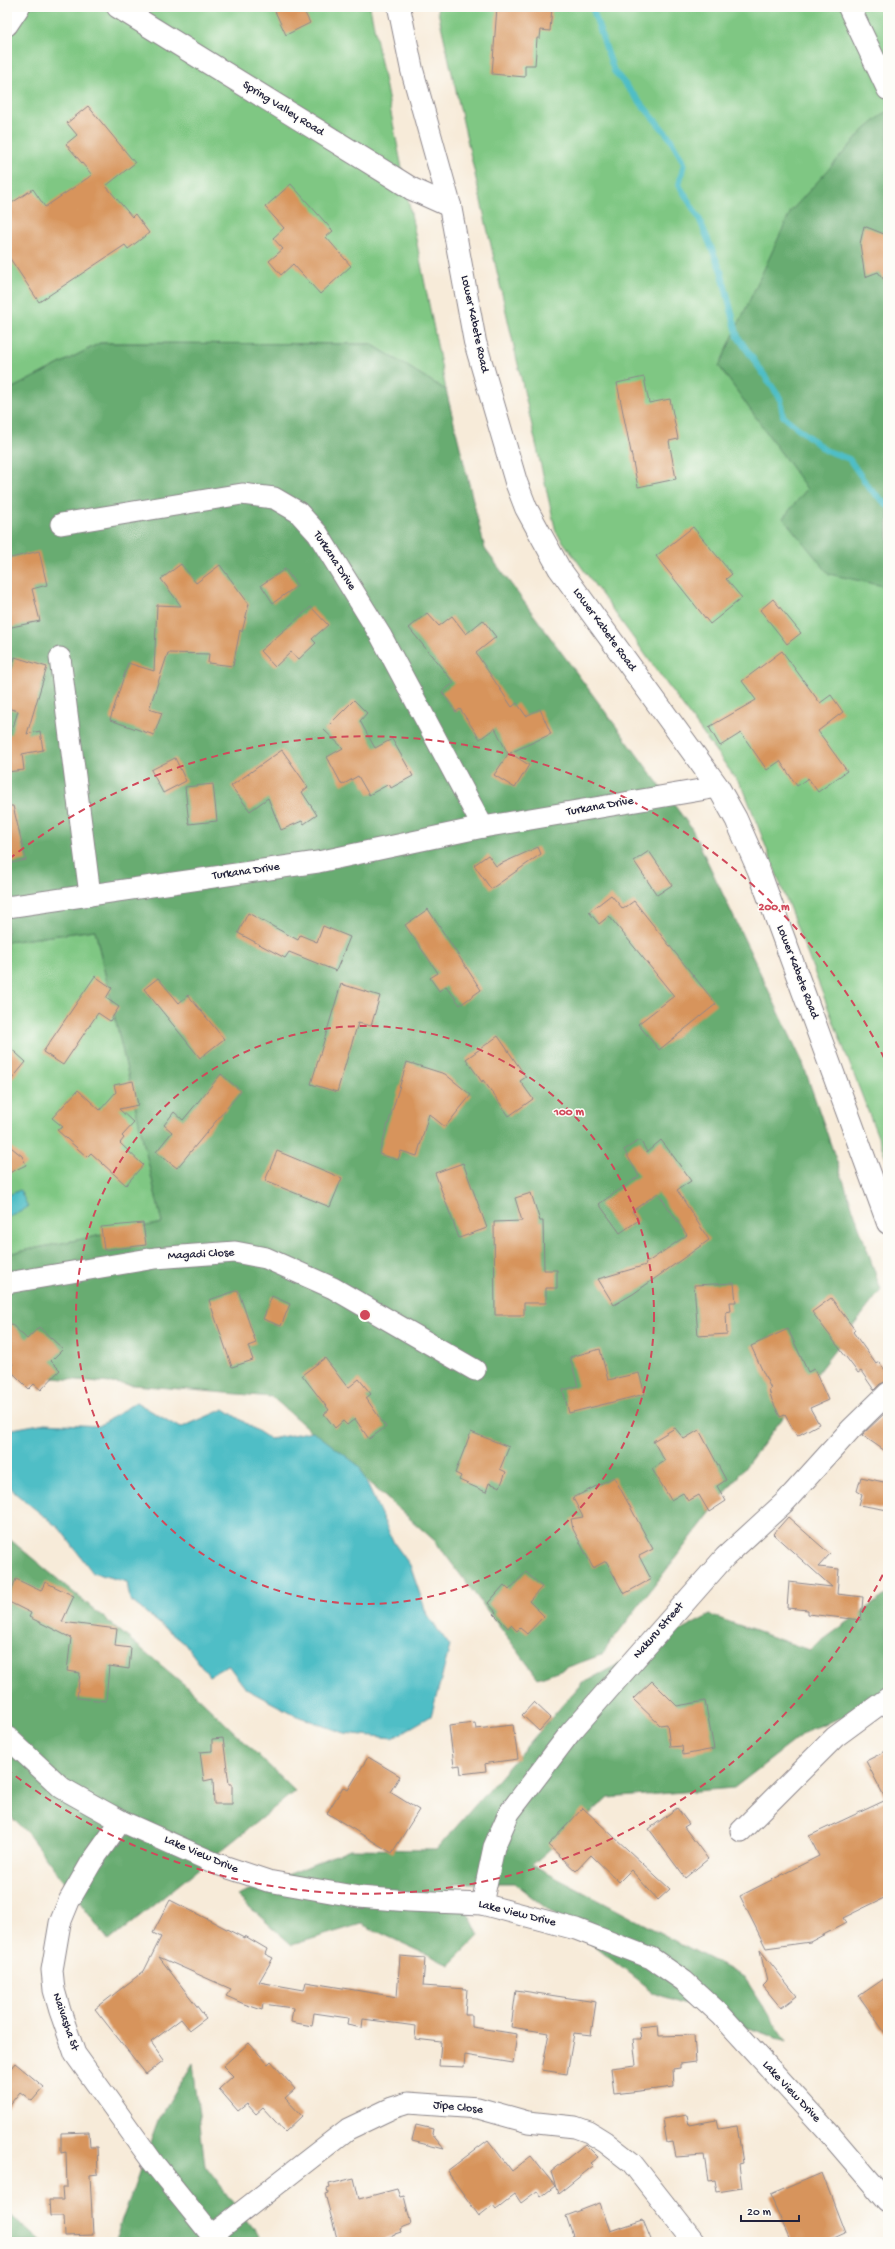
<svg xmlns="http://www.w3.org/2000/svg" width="895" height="2249" font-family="'Gochi Hand',sans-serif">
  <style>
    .green { fill: #7fc783; stroke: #50745f }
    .forest { fill: #67ac71; stroke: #446756 }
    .water { fill: #50bec6; stroke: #397080 }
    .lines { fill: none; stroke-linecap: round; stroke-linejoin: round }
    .stream { stroke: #50bec6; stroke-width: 6 }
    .building { fill: #d7945b }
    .street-casing { stroke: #8c868a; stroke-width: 23 }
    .secondary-casing { stroke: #8c868a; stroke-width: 24 }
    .street { stroke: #fff; stroke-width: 21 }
    .secondary { stroke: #fff; stroke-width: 22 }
    .ring { fill: none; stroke: #d1495b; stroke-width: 2; stroke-dasharray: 7 5 }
    .labels { text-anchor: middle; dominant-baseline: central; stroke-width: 3; stroke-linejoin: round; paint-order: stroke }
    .street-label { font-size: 12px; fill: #22223b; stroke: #fdfcf7 }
    .centre { fill: #d1495b; stroke: #fdfcf7; stroke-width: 2 }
    .ring-label { font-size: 12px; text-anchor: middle; font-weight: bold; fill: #d1495b; stroke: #fdfcf7; stroke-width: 3; stroke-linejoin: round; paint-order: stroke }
  </style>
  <rect width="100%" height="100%" fill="#fdfcf7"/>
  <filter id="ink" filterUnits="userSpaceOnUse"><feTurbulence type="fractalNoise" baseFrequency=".025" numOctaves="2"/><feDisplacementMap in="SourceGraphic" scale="8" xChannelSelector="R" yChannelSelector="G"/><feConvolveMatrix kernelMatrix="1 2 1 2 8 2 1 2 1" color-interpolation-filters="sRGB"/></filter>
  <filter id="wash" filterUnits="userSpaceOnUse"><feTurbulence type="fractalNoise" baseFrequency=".012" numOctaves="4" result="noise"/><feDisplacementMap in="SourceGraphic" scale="16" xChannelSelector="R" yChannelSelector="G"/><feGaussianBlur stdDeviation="0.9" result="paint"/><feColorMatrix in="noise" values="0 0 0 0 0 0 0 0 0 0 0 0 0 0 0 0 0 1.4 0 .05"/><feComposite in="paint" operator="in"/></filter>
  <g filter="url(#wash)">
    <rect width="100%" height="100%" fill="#f7ebd9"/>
    <g class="green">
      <path d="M7 7H370L446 390 371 344 100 343 7 391Z"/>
      <path d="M437 7H888V1163L744 790 556 532Z"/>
      <path d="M95 930 162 1223 7 1254V942Z"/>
    </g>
    <g class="forest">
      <path d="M888 110V587L829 574 783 518 807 489 719 366 791 211 864 130Z"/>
      <path d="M100 343 371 344 446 390 485 549 692 829 802 1061 881 1290 601 1655 538 1678 435 1541 272 1397 7 1374V1254L162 1223 95 930 7 942V391Z"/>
      <path d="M7 1537 192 1691 295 1791 109 1941 28 1834 7 1813Z"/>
      <path d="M888 1593V1701L810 1729 734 1788 608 1798 532 1865 744 1977 787 2042 654 1993 514 1883H454L479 1936 450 1965 361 1924 292 1945 237 1896 350 1849 436 1850 581 1684 710 1615 809 1650Z"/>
      <path d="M193 2063 205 2166 263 2242H114L158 2121Z"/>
      <path d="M7 2212 41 2242H7Z"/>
    </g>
    <g class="water">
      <path d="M20 1190 28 1207 7 1217V1196Z"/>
      <path d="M136 1402 180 1428 224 1409 270 1439 313 1431 359 1466 394 1543 410 1565 427 1615 450 1646 431 1716 393 1738 344 1733 297 1716 246 1689 228 1665 209 1676 184 1643 130 1600 127 1582 93 1573 60 1529 15 1493 7 1482V1430L45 1423 99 1426Z"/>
    </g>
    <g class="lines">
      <path class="stream" d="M592 7 614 71 670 138 684 163 679 185 699 218 721 271 738 337 780 398 783 416 825 450 849 459 870 489 888 506"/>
    </g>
    <g id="blocks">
      <g class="building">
        <path d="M273 7H302L310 23 286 35Z"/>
        <path d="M497 7H552L550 31 541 30 540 38H537L535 65H525V77L492 74Z"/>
        <path d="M88 106 135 163 106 186 132 217 135 214 149 233 128 249 125 245 39 302 7 254V206L33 189 45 207 92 175 66 144 77 135 67 123Z"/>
        <path d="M291 184 333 231 326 237 351 266 320 294 293 264 281 275 269 261 283 249 273 238 284 228 265 207Z"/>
        <path d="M864 226 884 234 888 239V285L878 272 865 277 860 244Z"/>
        <path d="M644 377 649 403 670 399 678 439 669 441 676 479 638 487 617 383Z"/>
        <path d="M693 527 732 574 726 579 742 598 710 624 656 556Z"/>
        <path d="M39 551 47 585 32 589 40 621 7 628V559Z"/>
        <path d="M181 564 196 583 220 565 249 604 242 632 240 630 233 666 208 663 209 654 168 653 149 709 162 713 154 735 110 720 128 663 154 671 157 605 181 606 161 579Z"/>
        <path d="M285 569 297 586 273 603 261 585Z"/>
        <path d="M773 599 801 633 787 644 760 610Z"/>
        <path d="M311 607 328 625 312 639 316 643 298 660 291 652 275 667 260 651Z"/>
        <path d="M427 613 439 626 452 616 466 634 483 620 496 637 476 653 512 707 517 703 526 716 540 709 551 734 510 753 529 765 515 788 494 775 508 754 495 728 480 739 460 709 456 712 442 692 454 683 409 628Z"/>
        <path d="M782 651 820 703 831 695 843 712 818 731 847 771 818 792 808 778 797 786 780 761 767 770 741 733 720 746 709 727 756 700 742 681Z"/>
        <path d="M15 657 47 667 27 734 40 731 43 750 22 754 24 770 7 772V735L11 734 18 711 7 708V686Z"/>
        <path d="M354 700 367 713 360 721 375 748 392 739 413 776 391 788 389 784 369 795 358 776 342 785 327 757 343 748 324 730Z"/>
        <path d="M282 750 308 787 302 792 317 815 304 824 302 821 281 830 268 798 250 811 231 786Z"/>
        <path d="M175 758 186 781 163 793 151 770Z"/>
        <path d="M213 784 217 821 189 824 185 787Z"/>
        <path d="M7 806H13L26 860 7 864Z"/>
        <path d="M538 847 541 854 491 889 474 865 488 855 496 866Z"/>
        <path d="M649 851 672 885 657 895 634 861Z"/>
        <path d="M611 895 623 909 634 901 716 1004 659 1050 638 1024 674 996 609 916 599 924 589 912Z"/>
        <path d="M428 909 481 990 460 1005 446 986 439 991 430 978 438 973 405 925Z"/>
        <path d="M248 913 298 940 300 935 317 942 323 926 350 937 336 971 289 952 285 958 238 933Z"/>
        <path d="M95 976 112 988 106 998 119 1007 110 1021 98 1013 63 1065 43 1052Z"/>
        <path d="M158 978 179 1003 188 995 224 1039 200 1058 144 989Z"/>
        <path d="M341 984 380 996 371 1026 358 1023 337 1092 311 1084Z"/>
        <path d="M498 1036 526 1077 520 1081 533 1099 509 1116 483 1080 482 1082 466 1059Z"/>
        <path d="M7 1045 26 1062 7 1085Z"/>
        <path d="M407 1062 445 1074 471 1095 445 1127 429 1114 417 1156 401 1151 398 1160 379 1154Z"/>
        <path d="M221 1074 241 1091 177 1168 156 1152 172 1132 164 1125 174 1112 183 1120Z"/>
        <path d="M133 1081 138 1105 119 1109 134 1123 122 1136 124 1138 120 1143 143 1165 126 1185 91 1153 87 1157 57 1130 63 1127 52 1118 78 1090 100 1110 116 1092 114 1085Z"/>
        <path d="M640 1140 647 1152 661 1140 674 1157 691 1181 677 1190 709 1240 633 1294 614 1305 598 1279 646 1265 645 1264 687 1235 658 1193 632 1211 639 1220 620 1233 599 1204 639 1176 624 1150Z"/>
        <path d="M7 1144 22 1156 26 1165 7 1174Z"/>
        <path d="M277 1151 342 1178 330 1207 265 1181Z"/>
        <path d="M463 1163 487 1228 459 1238 435 1173Z"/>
        <path d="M531 1193 540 1221H543L544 1270H557V1288H546V1303H524V1315H495L494 1222 522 1221 515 1198Z"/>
        <path d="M143 1223 146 1245 104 1250 101 1227Z"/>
        <path d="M734 1283 736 1302H730L731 1311 726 1312 727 1334 698 1336 694 1285Z"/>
        <path d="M238 1290 256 1343 248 1346 253 1360 232 1367 209 1300Z"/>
        <path d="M272 1296 290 1304 281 1326 263 1319Z"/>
        <path d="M831 1298 855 1330 853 1332 876 1364 879 1362 888 1374V1381L880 1384 874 1390 861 1371 858 1373 812 1312Z"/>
        <path d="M7 1320 27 1339 39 1327 63 1349 51 1361 60 1370 41 1390 34 1384 29 1389 9 1369 13 1364 7 1358Z"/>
        <path d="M788 1329 808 1372 814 1369 828 1400 810 1408 819 1424 797 1436 785 1415 780 1417 772 1400 769 1390 771 1389 751 1346Z"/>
        <path d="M600 1349 608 1380 639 1373 645 1394 569 1413 563 1390 578 1386 570 1357Z"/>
        <path d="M325 1358 348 1388 359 1379 371 1394 366 1398 386 1427 369 1439 355 1419 347 1425 343 1421 335 1428 324 1414 329 1410 302 1375Z"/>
        <path d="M888 1410V1453L862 1435Z"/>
        <path d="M675 1428 684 1439 699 1430 726 1480 717 1486 726 1501 709 1512 699 1495 688 1501 683 1493 671 1500 652 1469 665 1461 653 1441Z"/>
        <path d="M471 1432 509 1447 500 1469 506 1472 500 1487 489 1483 486 1492 459 1480 461 1476 455 1473Z"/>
        <path d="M614 1477 653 1549 639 1556 651 1579 624 1594 606 1561 593 1568 573 1529 571 1519 583 1517 573 1498Z"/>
        <path d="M861 1477 888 1483V1510L859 1505 862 1494 857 1491Z"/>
        <path d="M788 1517 830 1554 818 1567 839 1569 837 1594 863 1597 861 1620 808 1614V1610L787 1608 789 1582 832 1587 773 1534Z"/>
        <path d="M526 1572 542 1587 529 1601 544 1616 527 1634 520 1628 517 1631 511 1625 508 1628 494 1614 496 1612 488 1603 504 1585 509 1590Z"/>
        <path d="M16 1579 41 1591 45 1582 74 1596 62 1622 117 1629 115 1646 131 1648 129 1669 109 1666 106 1701 77 1698 80 1673 67 1671 71 1638 29 1617 31 1613 7 1601Z"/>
        <path d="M652 1681 677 1706 705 1701 714 1749 683 1755 682 1746 670 1747 667 1724 660 1725 633 1699Z"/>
        <path d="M534 1702 551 1718 539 1731 522 1715Z"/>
        <path d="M475 1723 476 1729 513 1725 518 1759 488 1763 485 1764 486 1771 461 1774 460 1765 454 1766 449 1726Z"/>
        <path d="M223 1738 229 1784H232V1804H214L213 1779 204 1781 200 1752 212 1751V1739Z"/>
        <path d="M888 1750V1896L843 1918 846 1923 810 1942 766 1948 740 1896 819 1856 809 1836 886 1800 866 1761Z"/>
        <path d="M368 1757 400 1776 390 1792 419 1810 392 1853 327 1813 343 1787 348 1790Z"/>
        <path d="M583 1808 614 1837 670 1889 658 1900 631 1870 619 1882 591 1855 576 1871 548 1845Z"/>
        <path d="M677 1808 689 1824 684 1827 708 1859 685 1878 649 1829Z"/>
        <path d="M170 1900 217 1924 244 1938 245 1936 267 1949 265 1954 273 1958 259 1982 304 1990 306 1982 397 1997 400 1956 425 1958 423 1986 467 1989 465 2015H472V2027L517 2034 513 2063 465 2055 464 2067 439 2066 441 2042 415 2039 416 2026 363 2019 362 2028 347 2025 348 2018 314 2013 312 2026 291 2022 293 2008 263 2004 262 2010 244 2004 226 1996 231 1989 159 1957 206 2018 190 2030 181 2019 151 2042 164 2060 146 2074 95 2009 144 1971 161 1937 153 1933Z"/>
        <path d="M760 1950 797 1996 781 2008 763 1986 767 1982Z"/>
        <path d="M888 1976V2037L859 1996Z"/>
        <path d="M516 1990 596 2002 591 2035 574 2033 567 2074 542 2070 549 2033 511 2027Z"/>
        <path d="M658 2025 659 2036 694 2035 696 2062 680 2064V2068L673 2069 674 2087 614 2094 611 2068 636 2065 633 2039H641L639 2027Z"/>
        <path d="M249 2043 268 2064 271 2061 295 2089 285 2098 302 2116 285 2132 263 2108 256 2114 247 2104 238 2111 219 2089 233 2076 223 2066Z"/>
        <path d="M15 2063 44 2087 32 2101 20 2092 7 2108V2073Z"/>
        <path d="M687 2115 689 2125 716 2120 718 2129 737 2126 743 2163 739 2164 742 2188 717 2192 715 2180 708 2181 704 2155 676 2157 673 2142 667 2143 663 2119Z"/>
        <path d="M416 2125 433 2129 432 2134 444 2149 412 2141Z"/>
        <path d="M89 2132 90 2147H97L98 2174 90 2175 93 2235 65 2236 64 2216H50L49 2200H63L62 2187H67L66 2152 61 2153V2133Z"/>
        <path d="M488 2140 512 2171 531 2156 555 2186 541 2197 537 2191 521 2203 515 2194 496 2209 493 2205 479 2216 447 2171Z"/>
        <path d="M585 2144 598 2157 590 2163 593 2166 558 2194 551 2172Z"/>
        <path d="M822 2173 845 2233 825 2242H791L770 2195Z"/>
        <path d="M354 2178 359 2199 397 2189 400 2197 404 2196 411 2224 403 2227 400 2229 401 2232 395 2234V2235L377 2242H338L325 2194 328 2193 327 2189 330 2188 329 2184Z"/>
        <path d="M600 2203 610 2231 643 2220 652 2242H575L566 2216Z"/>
      </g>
    </g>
  </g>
  <g filter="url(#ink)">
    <use href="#blocks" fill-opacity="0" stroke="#8c868a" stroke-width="1"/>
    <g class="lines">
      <g class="street-casing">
        <g id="street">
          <path d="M7 25 19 7"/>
          <path d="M61 524 242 494 274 498 298 512 318 534 381 636 483 827"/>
          <path d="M60 658 90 895"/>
          <path d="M7 907 318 862 483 827 718 787"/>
          <path d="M7 1283 155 1258 235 1252 266 1258 333 1288 475 1370"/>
          <path d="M7 1737 62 1788 121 1821 217 1864 268 1881 359 1897 409 1901 482 1904 576 1929 651 1958 684 1981 721 2015 829 2133 888 2202"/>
          <path d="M121 1821 91 1863 69 1901 60 1923 52 1970 54 1990 60 2011 75 2054 152 2161 217 2242"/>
          <path d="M741 1831 835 1737 888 1698"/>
          <path d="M482 1904 494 1847 509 1813 570 1733 725 1557 786 1501 851 1429 888 1393"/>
          <path d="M212 2235 348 2129 392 2108 408 2103 478 2108 528 2122 575 2127 589 2132 605 2142 632 2163 694 2242"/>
        </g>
      </g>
      <g class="secondary-casing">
        <g id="secondary">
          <path d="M118 7 393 177 412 189 450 206"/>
          <path d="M399 7 412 70 450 206 475 342 516 482 526 508 559 568 718 787 736 819 759 871 888 1223"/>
          <path d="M849 7 888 89"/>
        </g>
      </g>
      <use href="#street" class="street"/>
      <use href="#secondary" class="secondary"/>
    </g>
  </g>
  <g class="ring">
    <circle cx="365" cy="1315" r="289"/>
    <path d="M888 1564A579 579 0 0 1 9 1771M9 859A579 579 0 0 1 888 1066"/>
  </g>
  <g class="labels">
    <g class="street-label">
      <text transform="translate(283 109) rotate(32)">Spring Valley Road</text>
      <text transform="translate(474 324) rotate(78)">Lower Kabete Road</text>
      <text transform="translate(334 561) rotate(57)">Turkana Drive</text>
      <text transform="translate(604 630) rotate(54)">Lower Kabete Road</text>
      <text transform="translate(600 807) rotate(-10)">Turkana Drive</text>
      <text transform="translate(246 872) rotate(-8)">Turkana Drive</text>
      <text transform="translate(797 972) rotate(69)">Lower Kabete Road</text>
      <text transform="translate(201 1255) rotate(-3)">Magadi Close</text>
      <text transform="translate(659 1631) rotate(-49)">Nakuru Street</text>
      <text transform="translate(201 1855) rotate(23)">Lake View Drive</text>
      <text transform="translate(517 1914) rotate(14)">Lake View Drive</text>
      <text transform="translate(65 2022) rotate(71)">Naivasha St</text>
      <text transform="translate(791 2092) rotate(47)">Lake View Drive</text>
      <text transform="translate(458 2108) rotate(6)">Jipe Close</text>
    </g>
  </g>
  <circle cx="365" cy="1315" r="6" class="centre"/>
  <g class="ring-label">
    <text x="774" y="910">200 m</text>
    <text x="569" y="1115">100 m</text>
  </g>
  <rect width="895" height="2249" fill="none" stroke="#fdfcf7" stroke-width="24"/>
  <path d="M741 2215v6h58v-6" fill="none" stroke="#22223b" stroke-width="2"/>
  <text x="747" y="2215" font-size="12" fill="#22223b" stroke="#fdfcf7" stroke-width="3" paint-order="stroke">20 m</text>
</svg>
